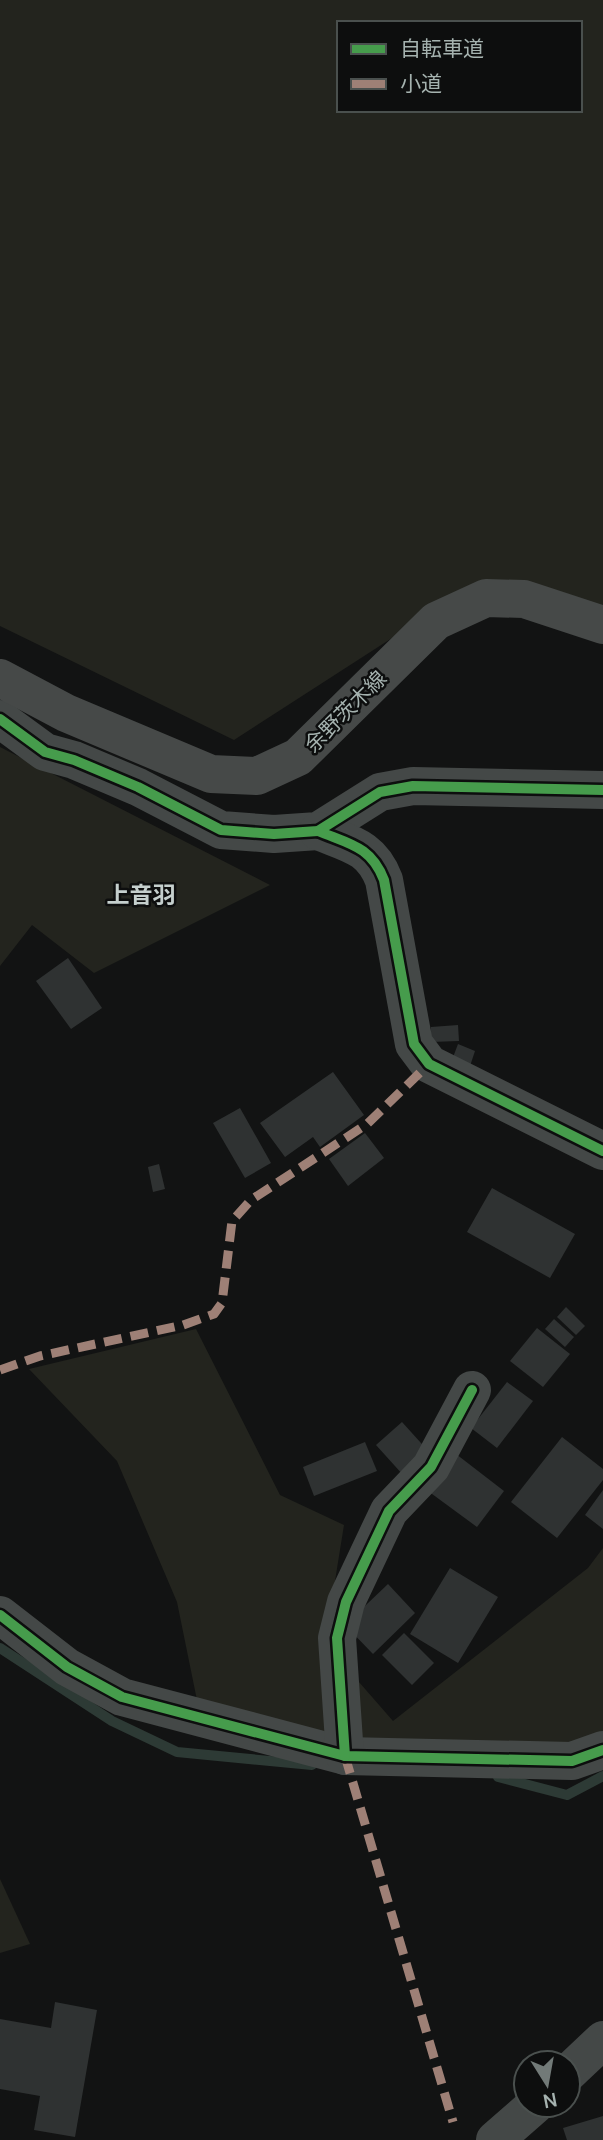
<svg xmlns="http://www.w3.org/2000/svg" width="603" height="2140" font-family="Manrope,'Noto Sans JP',sans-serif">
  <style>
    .green { fill: #23241e; fill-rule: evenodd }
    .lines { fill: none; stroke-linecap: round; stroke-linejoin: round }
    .stream { stroke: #2d3a35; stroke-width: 10 }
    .building { fill: #2f3232 }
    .minor { stroke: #444847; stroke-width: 38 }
    .major { stroke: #464948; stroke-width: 38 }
    .quiet { stroke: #9e8076; stroke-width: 9; stroke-dasharray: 18 9; stroke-linecap: butt }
    .cycleway-casing { stroke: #0d0e0e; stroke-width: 15 }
    .cycleway { stroke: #469c4c; stroke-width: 10 }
    .labels { text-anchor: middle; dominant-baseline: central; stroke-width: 5; stroke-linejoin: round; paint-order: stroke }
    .street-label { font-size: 21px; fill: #a5b2af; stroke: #0d0e0e }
    .neighbourhood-label { font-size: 23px; font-weight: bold; fill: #c5cfcd; stroke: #0d0e0e }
  </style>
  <rect width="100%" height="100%" fill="#121313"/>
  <g class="green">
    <path d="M0 0H603V611L482 580 234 740 0 626ZM339 23H580V110H339Z"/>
    <path d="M0 747 270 885 94 973 32 925 0 966Z"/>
    <path d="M196 1329 280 1495 344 1525 325 1643 393 1721 588 1568 603 1548V1741L585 1748 364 1740 200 1715 177 1602 117 1461 29 1369Z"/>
    <path d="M0 1879 30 1944 0 1953Z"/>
  </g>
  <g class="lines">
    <g class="stream">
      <path d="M0 1648 112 1721 177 1752 312 1765"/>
      <path d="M498 1777 567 1795 603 1776"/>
    </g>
  </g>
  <g class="building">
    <path d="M68 958 102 1008 71 1029 36 981Z"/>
    <path d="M458 1025 459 1041 431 1042V1027Z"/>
    <path d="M458 1044 475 1051 470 1066 452 1060Z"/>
    <path d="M333 1072 364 1115 320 1147 313 1137 285 1157 260 1123Z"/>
    <path d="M240 1108 271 1163 245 1178 213 1123Z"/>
    <path d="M365 1133 384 1158 348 1186 329 1159Z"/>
    <path d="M159 1164 165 1189 153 1192 148 1167Z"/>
    <path d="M492 1188 575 1234 550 1278 467 1232Z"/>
    <path d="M566 1307 585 1326 576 1335 557 1317Z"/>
    <path d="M554 1319 574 1337 565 1347 545 1329Z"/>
    <path d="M537 1328 570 1354 543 1387 510 1361Z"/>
    <path d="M507 1382 533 1401 497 1448 471 1428Z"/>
    <path d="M402 1422 430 1453 404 1476 376 1445Z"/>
    <path d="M562 1437 603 1469V1480L557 1538 511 1502Z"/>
    <path d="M365 1442 377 1471 314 1496 303 1467Z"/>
    <path d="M456 1454 504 1491 477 1527 428 1491Z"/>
    <path d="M603 1490V1529L585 1515Z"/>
    <path d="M450 1568 498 1597 458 1663 410 1634Z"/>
    <path d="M388 1584 415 1613 373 1654 345 1625Z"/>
    <path d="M404 1633 434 1663 412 1685 382 1655Z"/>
    <path d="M55 2002 97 2010 75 2137 34 2130 40 2096 0 2089V2019L51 2028Z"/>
    <path d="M603 2116V2140H567L563 2128Z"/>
  </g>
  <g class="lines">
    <g class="minor">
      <path d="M0 719 45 752 74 760 138 787 221 830 274 834 318 831 380 792 413 786 603 790"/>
      <path d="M318 831C349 844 371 846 384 880L414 1044 429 1064 603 1151"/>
      <path d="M0 1615 67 1667 122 1697 345 1756 572 1761 603 1750"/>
      <path d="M345 1756 337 1638 346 1602 389 1511 431 1467 472 1390"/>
      <path d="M568 2073 603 2040"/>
      <path d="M495 2140 535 2105"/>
    </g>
    <path class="major" d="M0 678 66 713 211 774 257 776 298 757 436 621 486 598 524 599 603 625"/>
    <g class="quiet">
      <path d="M0 1370 40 1356 183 1325 214 1314 222 1303 232 1221 251 1200 367 1124 429 1064"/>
      <path d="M345 1756 453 2122"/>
    </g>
    <g class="cycleway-casing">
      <g id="cycleway">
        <path d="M0 719 45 752 74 760 138 787 221 830 274 834 318 831 380 792 413 786 603 790"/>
        <path d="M318 831C349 844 371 846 384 880L414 1044 429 1064 603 1151"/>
        <path d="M0 1615 67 1667 122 1697 345 1756 572 1761 603 1750"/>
        <path d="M345 1756 337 1638 346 1602 389 1511 431 1467 472 1390"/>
      </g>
    </g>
    <use href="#cycleway" class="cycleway"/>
  </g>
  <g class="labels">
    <g class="street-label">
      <text transform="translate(345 711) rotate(-45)">余野茨木線</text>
    </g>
    <g class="neighbourhood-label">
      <text x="141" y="894">上音羽</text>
    </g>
  </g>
  <rect x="337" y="21" width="245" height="91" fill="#0d0e0e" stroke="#4a504e" stroke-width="2"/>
  <rect x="351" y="44" width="35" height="10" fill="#469c4c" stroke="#4a504e" stroke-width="2"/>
  <text x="400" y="56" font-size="21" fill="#a5b2af">自転車道</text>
  <rect x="351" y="79" width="35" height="10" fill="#9e8076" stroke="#4a504e" stroke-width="2"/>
  <text x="400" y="91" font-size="21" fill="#a5b2af">小道</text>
  <g transform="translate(547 2084) rotate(169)"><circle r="33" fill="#0d0e0e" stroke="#4a504e" stroke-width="2"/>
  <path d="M0-5L12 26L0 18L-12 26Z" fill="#727a78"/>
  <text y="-10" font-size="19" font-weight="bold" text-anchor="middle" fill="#a5b2af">N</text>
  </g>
</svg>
